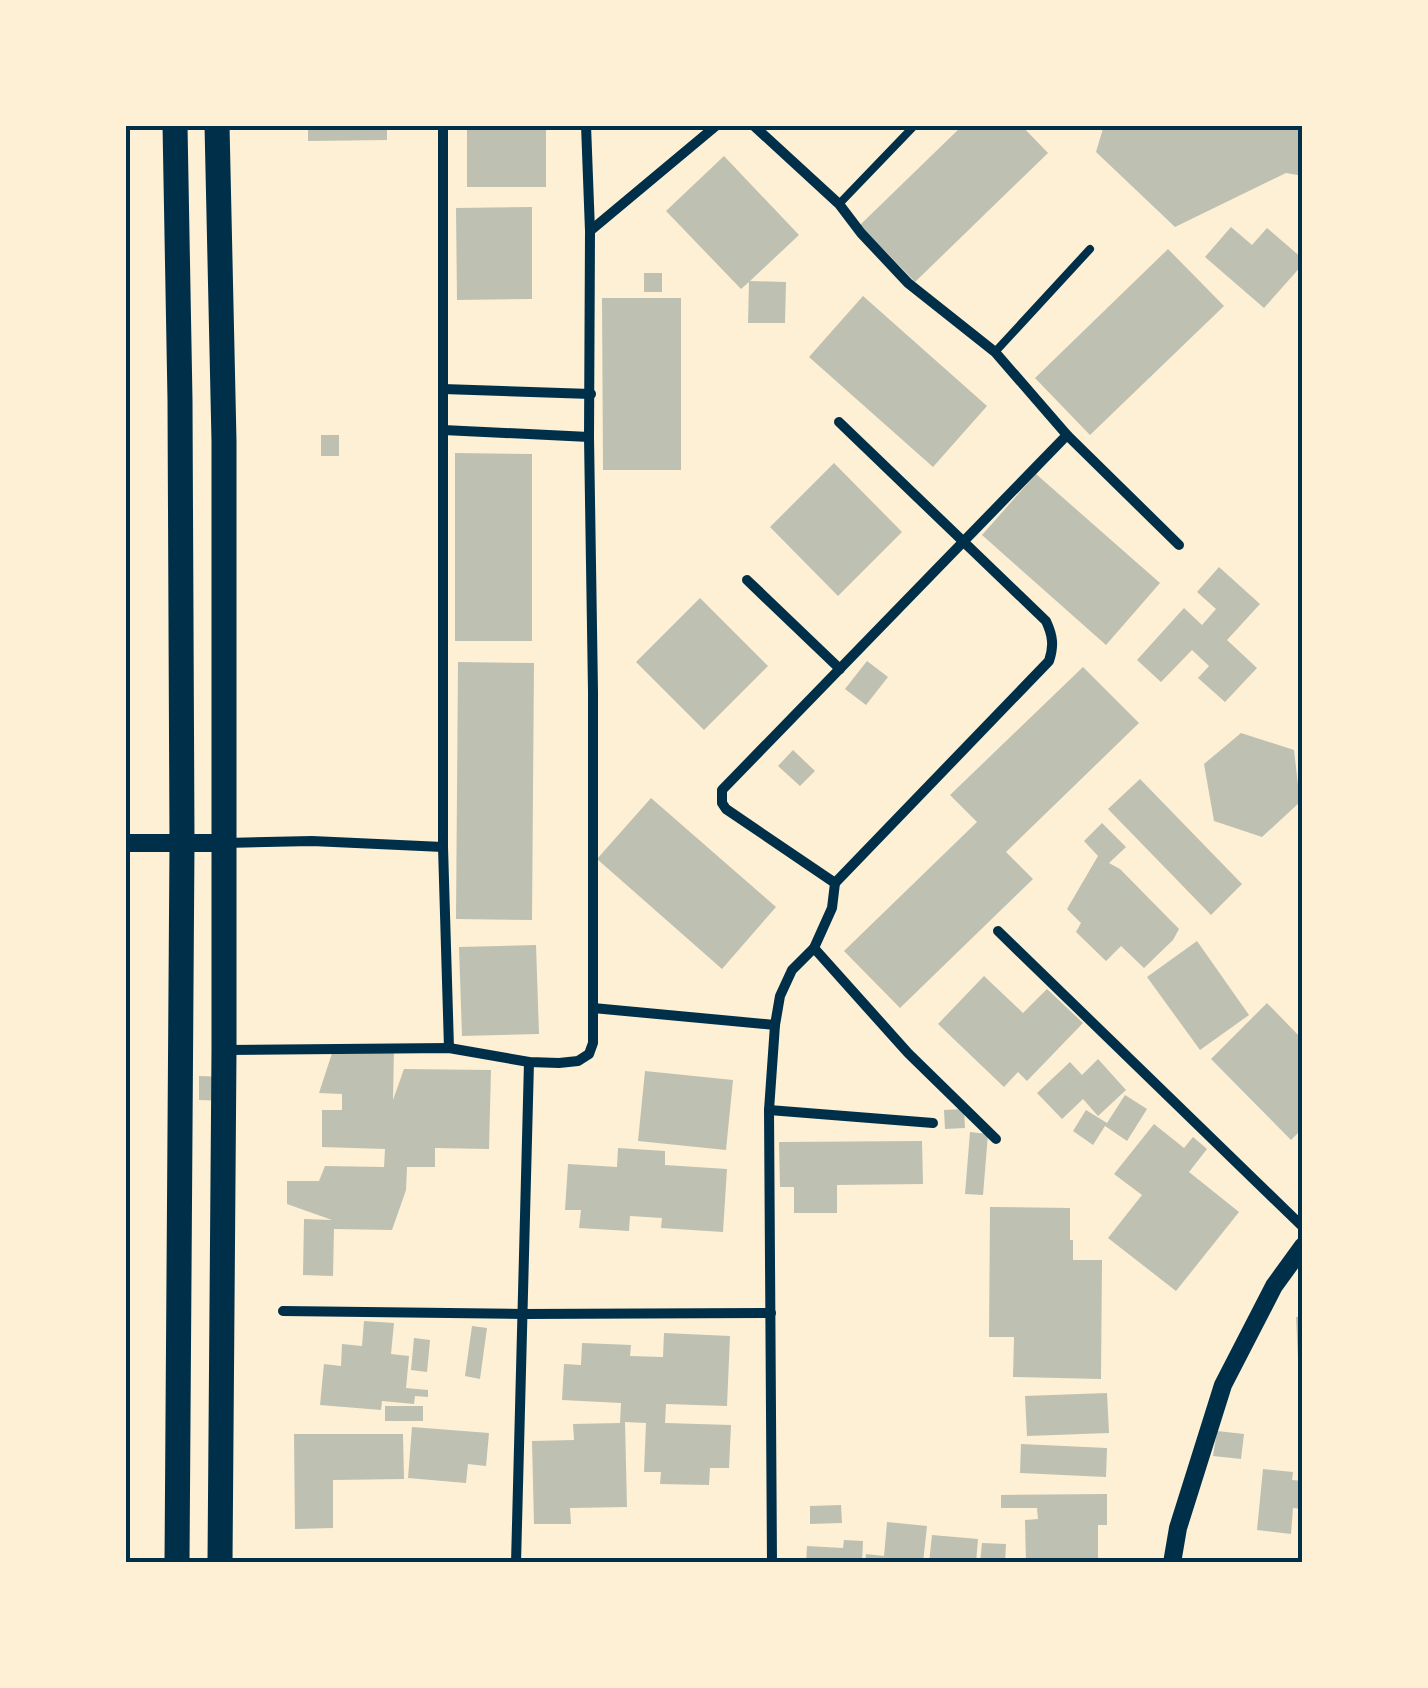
<svg xmlns="http://www.w3.org/2000/svg" width="1428" height="1688" font-family="Arial,sans-serif">
  <style>
    .building { fill: #bec0b2 }
    .lines { fill: none; stroke-linecap: round; stroke-linejoin: round }
    .service { stroke: #003049; stroke-width: 8 }
    .minor { stroke: #003049; stroke-width: 10 }
    .tertiary { stroke: #003049; stroke-width: 18 }
    .primary { stroke: #003049; stroke-width: 25 }
    .neatline { fill: none; stroke: #003049; stroke-width: 4 }
  </style>
  <rect width="100%" height="100%" fill="#fdf0d5"/>
  <g class="building">
    <path d="M308 125H387V140L308 141Z"/>
    <rect x="467" y="125" width="79" height="62"/>
    <path d="M963 125H1021L1048 153 915 282 860 225Z"/>
    <path d="M1104 125H1303V176L1286 173 1175 227 1096 152Z"/>
    <path d="M724 156 799 235 750 281 786 282 785 323H748L749 282 741 289 666 211Z"/>
    <path d="M532 207V299L457 300 456 208Z"/>
    <path d="M1231 227 1252 245 1267 228 1303 259V264L1264 308 1205 257Z"/>
    <path d="M1168 249 1224 306 1090 435 1035 378Z"/>
    <rect x="644" y="273" width="18" height="19"/>
    <path d="M863 296 987 406 933 467 809 357Z"/>
    <path d="M602 298H681V470H603Z"/>
    <rect x="321" y="435" width="18" height="21"/>
    <path d="M455 453 532 454V641H455Z"/>
    <path d="M834 463 902 532 838 596 770 527Z"/>
    <path d="M1036 474 1160 583 1106 645 982 535Z"/>
    <path d="M1219 567 1260 604 1227 640 1257 668 1225 702 1198 678 1209 666 1192 650 1161 682 1137 660 1184 608 1202 625 1216 609 1197 592Z"/>
    <path d="M700 598 768 666 704 730 636 662Z"/>
    <path d="M867 661 888 677 866 705 845 689Z"/>
    <path d="M458 662 534 663 532 920 456 919Z"/>
    <path d="M1083 667 1139 723 1006 852 1033 879 900 1008 844 951 977 822 950 795Z"/>
    <path d="M1241 733 1294 750 1300 802 1262 837 1214 821 1204 764Z"/>
    <path d="M793 750 815 771 800 786 778 766Z"/>
    <path d="M1140 779 1242 884 1211 915 1108 809Z"/>
    <path d="M651 798 776 907 722 969 597 859Z"/>
    <path d="M1102 823 1126 847 1109 863 1120 869 1179 929 1173 940 1144 968 1121 946 1106 961 1076 932 1081 923 1067 909 1098 856 1084 841Z"/>
    <path d="M1197 941 1249 1015 1200 1050 1147 977Z"/>
    <path d="M536 945 539 1034 462 1036 459 947Z"/>
    <path d="M984 976 1023 1013 1047 989 1083 1023 1027 1081 1018 1072 1004 1087 938 1024Z"/>
    <path d="M1267 1003 1303 1040V1128L1291 1140 1211 1059Z"/>
    <path d="M334 1047 394 1048 393 1100 404 1069 491 1070 489 1149 435 1148V1167H407L406 1190 392 1230 334 1229 333 1276 303 1275 304 1219 332 1220 287 1204V1181H319L325 1166 384 1167 385 1149 322 1147V1110H342V1094L319 1093Z"/>
    <path d="M1098 1059 1126 1090 1098 1116 1083 1099 1062 1119 1037 1093 1070 1062 1082 1075Z"/>
    <path d="M645 1071 733 1080 726 1150 638 1141Z"/>
    <path d="M199 1076 228 1077 227 1101 199 1100Z"/>
    <path d="M1125 1095 1147 1109 1127 1141 1105 1126 1093 1145 1073 1131 1086 1110 1107 1123Z"/>
    <path d="M964 1109 965 1128 945 1129 944 1110Z"/>
    <path d="M1154 1124 1184 1148 1193 1137 1207 1149 1189 1172 1239 1212 1176 1291 1108 1238 1142 1195 1114 1174Z"/>
    <path d="M970 1132 988 1134 983 1195 965 1194Z"/>
    <path d="M922 1141 923 1184 837 1185V1213H794V1187H780L779 1142Z"/>
    <path d="M618 1148 665 1151V1165L727 1169 723 1232 661 1228 662 1218 630 1216 629 1231 579 1228 581 1210H565L568 1164 617 1167Z"/>
    <path d="M990 1207 1070 1208V1240H1073V1260H1102L1101 1379 1013 1377 1014 1337H989Z"/>
    <path d="M1303 1316V1379H1299L1296 1317Z"/>
    <path d="M364 1321 394 1323 391 1354 409 1356 406 1388 428 1390V1397L415 1396 414 1404 382 1401 381 1410 320 1405 324 1364 341 1366 342 1344 362 1346Z"/>
    <path d="M472 1326 487 1328 480 1379 465 1376Z"/>
    <path d="M664 1333 730 1336 727 1406 666 1404 665 1423 731 1425 729 1468H710L709 1485 660 1484 661 1472H644L646 1423 625 1422 627 1507 570 1508 571 1524H534L532 1441 574 1440 573 1424 620 1423 621 1403 562 1400 564 1364 581 1365 582 1343 631 1345 630 1356 663 1357Z"/>
    <path d="M414 1338 430 1340 427 1372 411 1370Z"/>
    <path d="M1107 1393 1109 1433 1027 1436 1025 1396Z"/>
    <rect x="385" y="1406" width="38" height="15"/>
    <path d="M412 1427 489 1433 486 1466 468 1464 466 1483 408 1478Z"/>
    <path d="M1217 1431 1244 1434 1241 1459 1213 1456Z"/>
    <path d="M294 1434H403L404 1479 333 1480V1528L295 1529Z"/>
    <path d="M1021 1444 1107 1448 1106 1477 1020 1473Z"/>
    <path d="M1263 1469 1293 1472 1292 1480 1303 1481V1509L1293 1508 1291 1534 1257 1530Z"/>
    <path d="M1107 1494V1525H1098V1563H1026L1025 1520 1038 1519 1037 1508H1001V1495Z"/>
    <path d="M841 1505 842 1523 810 1524V1506Z"/>
    <path d="M887 1522 927 1526 923 1563H865L866 1554 884 1556Z"/>
    <path d="M932 1535 978 1539 976 1563H929Z"/>
    <path d="M844 1540 863 1541 862 1563H806L807 1546 843 1548Z"/>
    <path d="M982 1543 1006 1544 1005 1563H980Z"/>
  </g>
  <g class="lines">
    <g class="service">
      <path d="M839 204 915 125"/>
      <path d="M995 352 1090 249"/>
    </g>
    <g class="minor">
      <path d="M443 125V847L449 1048"/>
      <path d="M753 125 839 204 861 233 908 283 995 352 1067 435 1179 545"/>
      <path d="M590 231 717 125"/>
      <path d="M443 389 591 394"/>
      <path d="M443 430 589 437"/>
      <path d="M747 580 840 669"/>
      <path d="M225 843 312 841 443 847"/>
      <path d="M835 883 1049 661C1054 646 1053 636 1046 621L839 422"/>
      <path d="M998 931 1303 1227"/>
      <path d="M814 948 908 1053 996 1139"/>
      <path d="M593 1008 775 1025"/>
      <path d="M225 1050 449 1048 529 1062 559 1063 578 1061 589 1054 593 1043V691L589 437 590 231 586 125"/>
      <path d="M769 1110 933 1123"/>
      <path d="M283 1311 523 1314 771 1313"/>
      <path d="M516 1563 529 1062"/>
      <path d="M772 1563 769 1110 775 1025 780 996 792 970 814 948 832 908 835 883 726 809 722 803V790L1067 435"/>
    </g>
    <g class="tertiary">
      <path d="M125 843H222"/>
      <path d="M1172 1563 1178 1528 1223 1385 1274 1286 1303 1246"/>
    </g>
    <g class="primary">
      <path d="M175 125 180 400 182 843 177 1563"/>
      <path d="M217 125 224 441V1050L220 1563"/>
    </g>
  </g>
  <rect width="1428" height="1688" fill="none" stroke="#fdf0d5" stroke-width="255"/>
  <rect x="128" y="128" width="1172" height="1432" class="neatline"/>
</svg>
